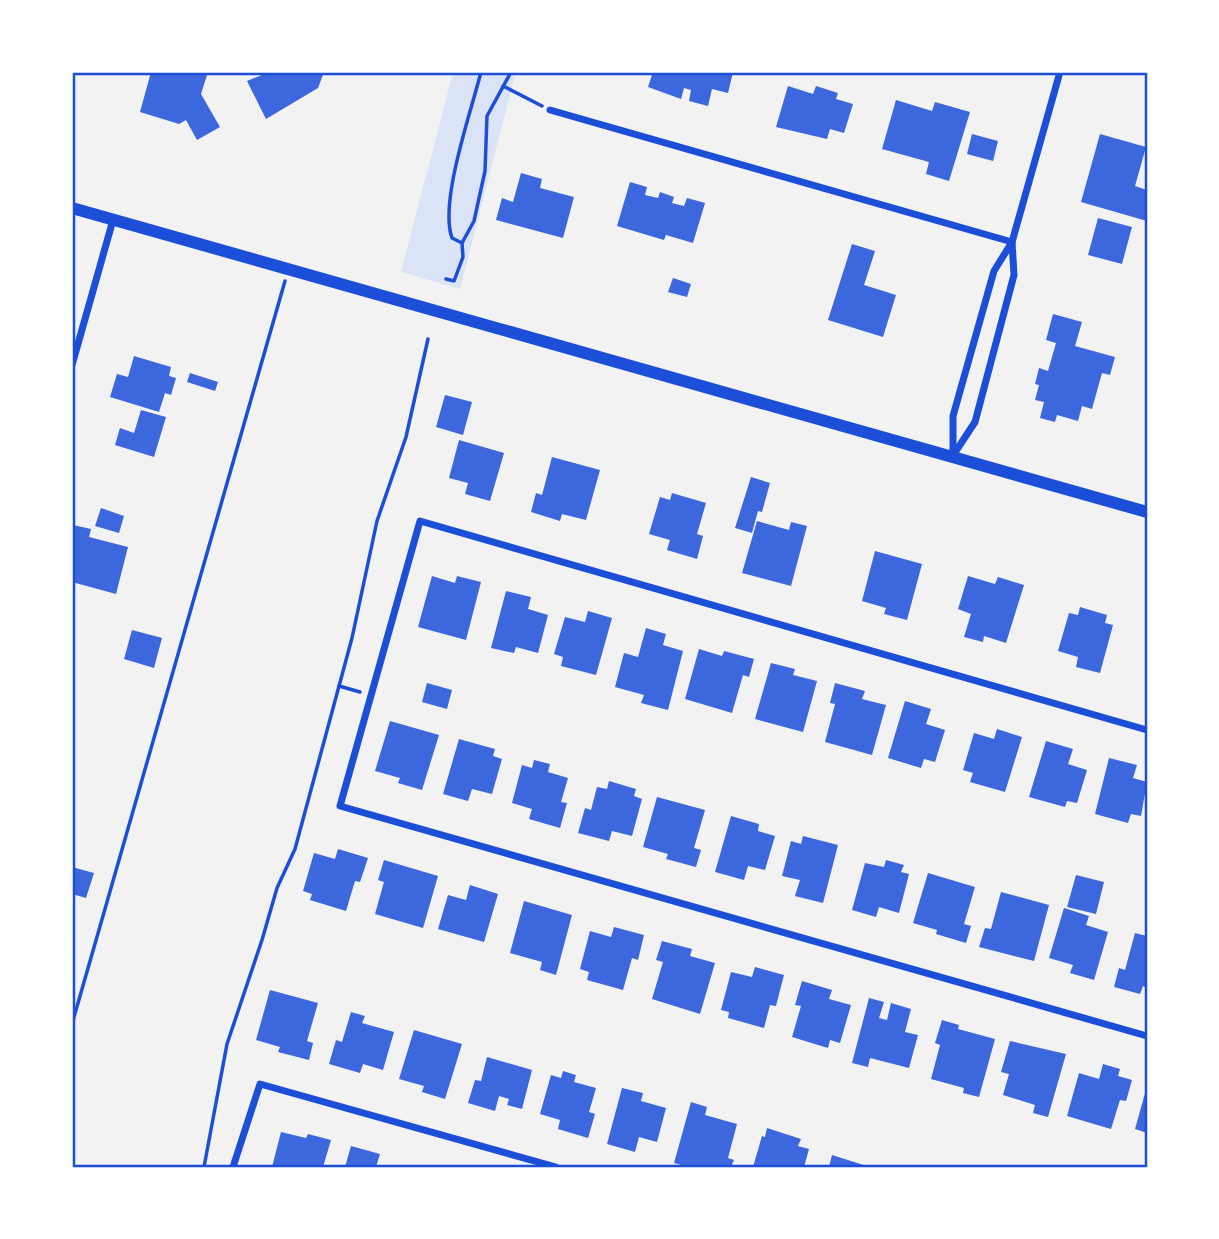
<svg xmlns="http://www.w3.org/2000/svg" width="1219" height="1239" font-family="'PT Sans Narrow',sans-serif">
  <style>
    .green { fill: #dbe4f7 }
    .building { fill: #3d67dc }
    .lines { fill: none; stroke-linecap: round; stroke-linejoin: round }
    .path { stroke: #1d4ed8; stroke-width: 3.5 }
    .minor { stroke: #1d4ed8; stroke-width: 7 }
    .secondary { stroke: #1d4ed8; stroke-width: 12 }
    .neatline { fill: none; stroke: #1d4ed8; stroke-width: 2.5 }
  </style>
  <rect width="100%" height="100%" fill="#f2f2f2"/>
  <path class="green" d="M453 72H516L460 289 401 272Z"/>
  <g class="building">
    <path d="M151 72H208L201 94 220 127 197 140 186 120 179 124 140 112Z"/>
    <path d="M269 72H324L318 88 266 119 247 81Z"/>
    <path d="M653 72H733L728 93 712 89 708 106 689 101 691 90 684 88 681 99 648 87Z"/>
    <path d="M788 86 813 94 816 86 838 93 836 99 853 104 844 133 830 129 827 139 776 127Z"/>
    <path d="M896 100 932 111 935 102 970 112 949 181 926 174 929 162 882 149Z"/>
    <path d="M972 134 998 141 993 161 967 154Z"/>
    <path d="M1100 134 1146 147 1135 186 1147 190V221L1081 202Z"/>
    <path d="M521 173 542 179 540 188 574 197 563 238 496 220 502 198 513 202Z"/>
    <path d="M630 182 647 187 645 195 658 198 660 192 674 197 672 203 684 206 687 198 705 203 693 243 666 235 664 240 617 226Z"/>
    <path d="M1098 218 1132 227 1122 264 1088 255Z"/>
    <path d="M852 244 875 251 864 285 896 295 883 337 828 320Z"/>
    <path d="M673 278 691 284 687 297 668 292Z"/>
    <path d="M1053 314 1082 322 1075 346 1115 357 1110 375 1102 373 1092 409 1082 406 1078 421 1057 415 1055 422 1040 418 1044 402 1035 400 1039 385 1035 384 1039 368 1048 371 1056 343 1046 340Z"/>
    <path d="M134 356 171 367 169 376 176 378 171 395 165 393 159 412 110 397 117 374 128 377Z"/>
    <path d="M190 373 218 382 215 391 187 382Z"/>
    <path d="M445 395 472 402 463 435 436 427Z"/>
    <path d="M141 410 166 417 154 457 115 445 120 428 134 433Z"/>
    <path d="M459 440 504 453 490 501 465 494 468 483 449 478Z"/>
    <path d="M552 457 600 470 586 520 562 514 560 521 531 512 536 493 542 495Z"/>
    <path d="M751 477 770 483 762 512 758 511 752 533 735 528Z"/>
    <path d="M672 493 706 503 697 534 703 536 697 559 667 550 670 540 649 534 660 497 670 500Z"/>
    <path d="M101 508 124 516 119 533 95 526Z"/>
    <path d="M757 521 789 530 791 522 807 526 791 586 742 573Z"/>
    <path d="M73 525 91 529 89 537 128 547 116 594 72 582Z"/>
    <path d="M875 551 922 564 907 620 884 614 886 608 862 601Z"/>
    <path d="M432 576 455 583 457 576 481 582 466 640 418 627Z"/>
    <path d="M968 576 995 584 998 577 1024 585 1006 643 984 636 983 642 964 637 971 614 958 609Z"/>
    <path d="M506 591 531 597 528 609 548 615 538 653 516 647 514 653 491 648Z"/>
    <path d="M1080 607 1107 615 1105 623 1113 625 1100 673 1076 667 1078 657 1058 651 1069 613 1078 615Z"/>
    <path d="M588 611 612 618 596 675 561 666 563 657 554 654 565 617 585 622Z"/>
    <path d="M646 628 666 634 663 645 683 651 668 710 641 703 644 695 615 687 624 653 638 657Z"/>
    <path d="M132 630 162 638 154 668 124 659Z"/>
    <path d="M699 649 722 656 724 651 754 659 749 677 743 675 732 713 685 699Z"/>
    <path d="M771 663 795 669 793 675 817 681 803 732 755 719Z"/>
    <path d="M427 683 452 690 447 709 422 702Z"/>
    <path d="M835 683 865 691 862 699 886 705 872 755 825 742 835 704 830 703Z"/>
    <path d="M905 701 931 709 926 724 945 730 935 762 924 759 921 768 888 758Z"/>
    <path d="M390 721 439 735 422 790 398 783 400 778 375 771Z"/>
    <path d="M997 729 1022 737 1005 792 970 782 973 773 963 770 974 733 994 739Z"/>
    <path d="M459 739 495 749 493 756 502 759 492 794 472 789 468 801 443 794Z"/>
    <path d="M1046 741 1073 749 1068 764 1087 770 1077 803 1067 801 1065 807 1029 797Z"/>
    <path d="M1109 758 1137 765 1133 778 1147 782 1141 816 1131 814 1128 823 1095 814Z"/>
    <path d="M534 760 550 764 548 772 568 778 561 802 567 803 560 828 529 819 532 809 512 803 522 765 532 768Z"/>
    <path d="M609 781 636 789 634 796 642 799 632 836 612 831 609 841 578 833 585 808 591 810 597 787 607 789Z"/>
    <path d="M657 797 705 810 694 848 701 850 696 867 666 859 668 854 643 847Z"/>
    <path d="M731 816 759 824 758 831 775 836 765 870 748 866 744 880 715 872Z"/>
    <path d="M803 836 838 845 823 903 795 896 800 880 782 876 791 841 801 844Z"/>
    <path d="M338 849 368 858 360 882 355 881 346 911 310 900 312 894 303 891 314 853 335 859Z"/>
    <path d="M384 860 438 876 423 928 375 914 384 882 378 880Z"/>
    <path d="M886 860 904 865 901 872 909 874 899 913 879 907 876 917 852 910 865 863 884 867Z"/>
    <path d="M72 867 94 873 86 898 72 894Z"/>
    <path d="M928 873 975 887 964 924 971 926 966 943 936 934 937 930 913 923Z"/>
    <path d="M1076 875 1104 882 1096 914 1067 907Z"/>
    <path d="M470 885 498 894 484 942 438 929 448 895 466 900Z"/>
    <path d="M1001 892 1049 905 1034 961 979 947 985 928 991 929Z"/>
    <path d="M524 901 572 915 556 975 540 970 542 962 510 953Z"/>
    <path d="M1064 908 1089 916 1086 925 1108 932 1094 980 1070 973 1073 965 1049 958Z"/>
    <path d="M614 927 644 935 638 960 632 958 623 990 587 980 589 972 580 969 590 931 611 937Z"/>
    <path d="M1135 933 1147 936V988L1143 986 1140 994 1114 987 1119 968 1125 970Z"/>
    <path d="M662 941 692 949 690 956 715 963 700 1014 652 999 663 962 656 960Z"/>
    <path d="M755 967 784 975 776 1006 770 1005 764 1028 728 1018 729 1012 721 1010 731 972 752 977Z"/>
    <path d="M802 981 832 990 829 999 851 1005 840 1043 830 1040 828 1048 792 1037 801 1006 795 1005Z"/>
    <path d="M270 990 318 1003 307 1041 313 1043 309 1060 278 1052 280 1047 256 1040Z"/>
    <path d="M869 998 884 1002 879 1018 887 1020 891 1003 911 1009 905 1032 918 1035 909 1068 870 1058 868 1067 852 1063Z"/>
    <path d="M351 1012 365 1016 362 1023 394 1032 383 1070 363 1064 360 1073 329 1064 336 1040 342 1042Z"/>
    <path d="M942 1020 959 1025 958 1029 995 1039 979 1097 963 1093 964 1088 931 1079 940 1045 935 1043Z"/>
    <path d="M414 1030 462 1044 445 1099 422 1092 424 1086 399 1079Z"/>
    <path d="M1010 1041 1066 1054 1048 1117 1033 1113 1035 1105 1003 1095 1009 1074 1001 1072Z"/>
    <path d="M487 1057 532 1070 522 1109 507 1105 509 1099 499 1096 495 1111 468 1103 475 1080 481 1081Z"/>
    <path d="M1103 1064 1120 1069 1118 1076 1132 1080 1126 1101 1120 1100 1111 1129 1067 1116 1079 1073 1099 1079Z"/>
    <path d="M563 1071 576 1075 574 1082 596 1088 589 1112 595 1114 588 1138 558 1129 560 1120 540 1114 551 1075 561 1078Z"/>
    <path d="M1147 1086V1133L1135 1129Z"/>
    <path d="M622 1088 643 1093 641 1101 666 1108 657 1142 639 1137 635 1152 607 1144Z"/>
    <path d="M691 1102 707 1107 705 1115 737 1124 728 1158 734 1160 731 1167H688L674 1163Z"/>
    <path d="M767 1128 801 1139 798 1146 809 1149 804 1167H753L762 1136 765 1137Z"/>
    <path d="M281 1132 306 1138 308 1134 331 1140 323 1167H272Z"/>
    <path d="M351 1146 380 1154 376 1167H345Z"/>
    <path d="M832 1155 870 1167H829Z"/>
  </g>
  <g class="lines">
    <g class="path">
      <path d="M503 86 542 106"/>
      <path d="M462 243 452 238C439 202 471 112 481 72"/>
      <path d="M446 279 454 281 463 257 462 243 474 221 485 171 487 116 511 72"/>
      <path d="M339 686 360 692"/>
      <path d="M72 1024 285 281"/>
      <path d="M204 1167 227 1044 262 940 277 888 295 849 352 638 377 521 406 437 428 339"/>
    </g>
    <g class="minor">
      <path d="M550 110 1012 242"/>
      <path d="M72 365 113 220"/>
      <path d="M954 454 975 422 1014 275 1012 242"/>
      <path d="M953 456V416L994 271 1012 242 1060 72"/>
      <path d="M1147 730 420 521 340 806 1147 1036"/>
      <path d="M233 1167 260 1084 556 1167"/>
    </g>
    <path class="secondary" d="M72 208 1147 512"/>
  </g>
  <rect width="1219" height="1239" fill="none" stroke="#ffffff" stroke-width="147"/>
  <rect x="74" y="74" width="1072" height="1092" class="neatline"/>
</svg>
